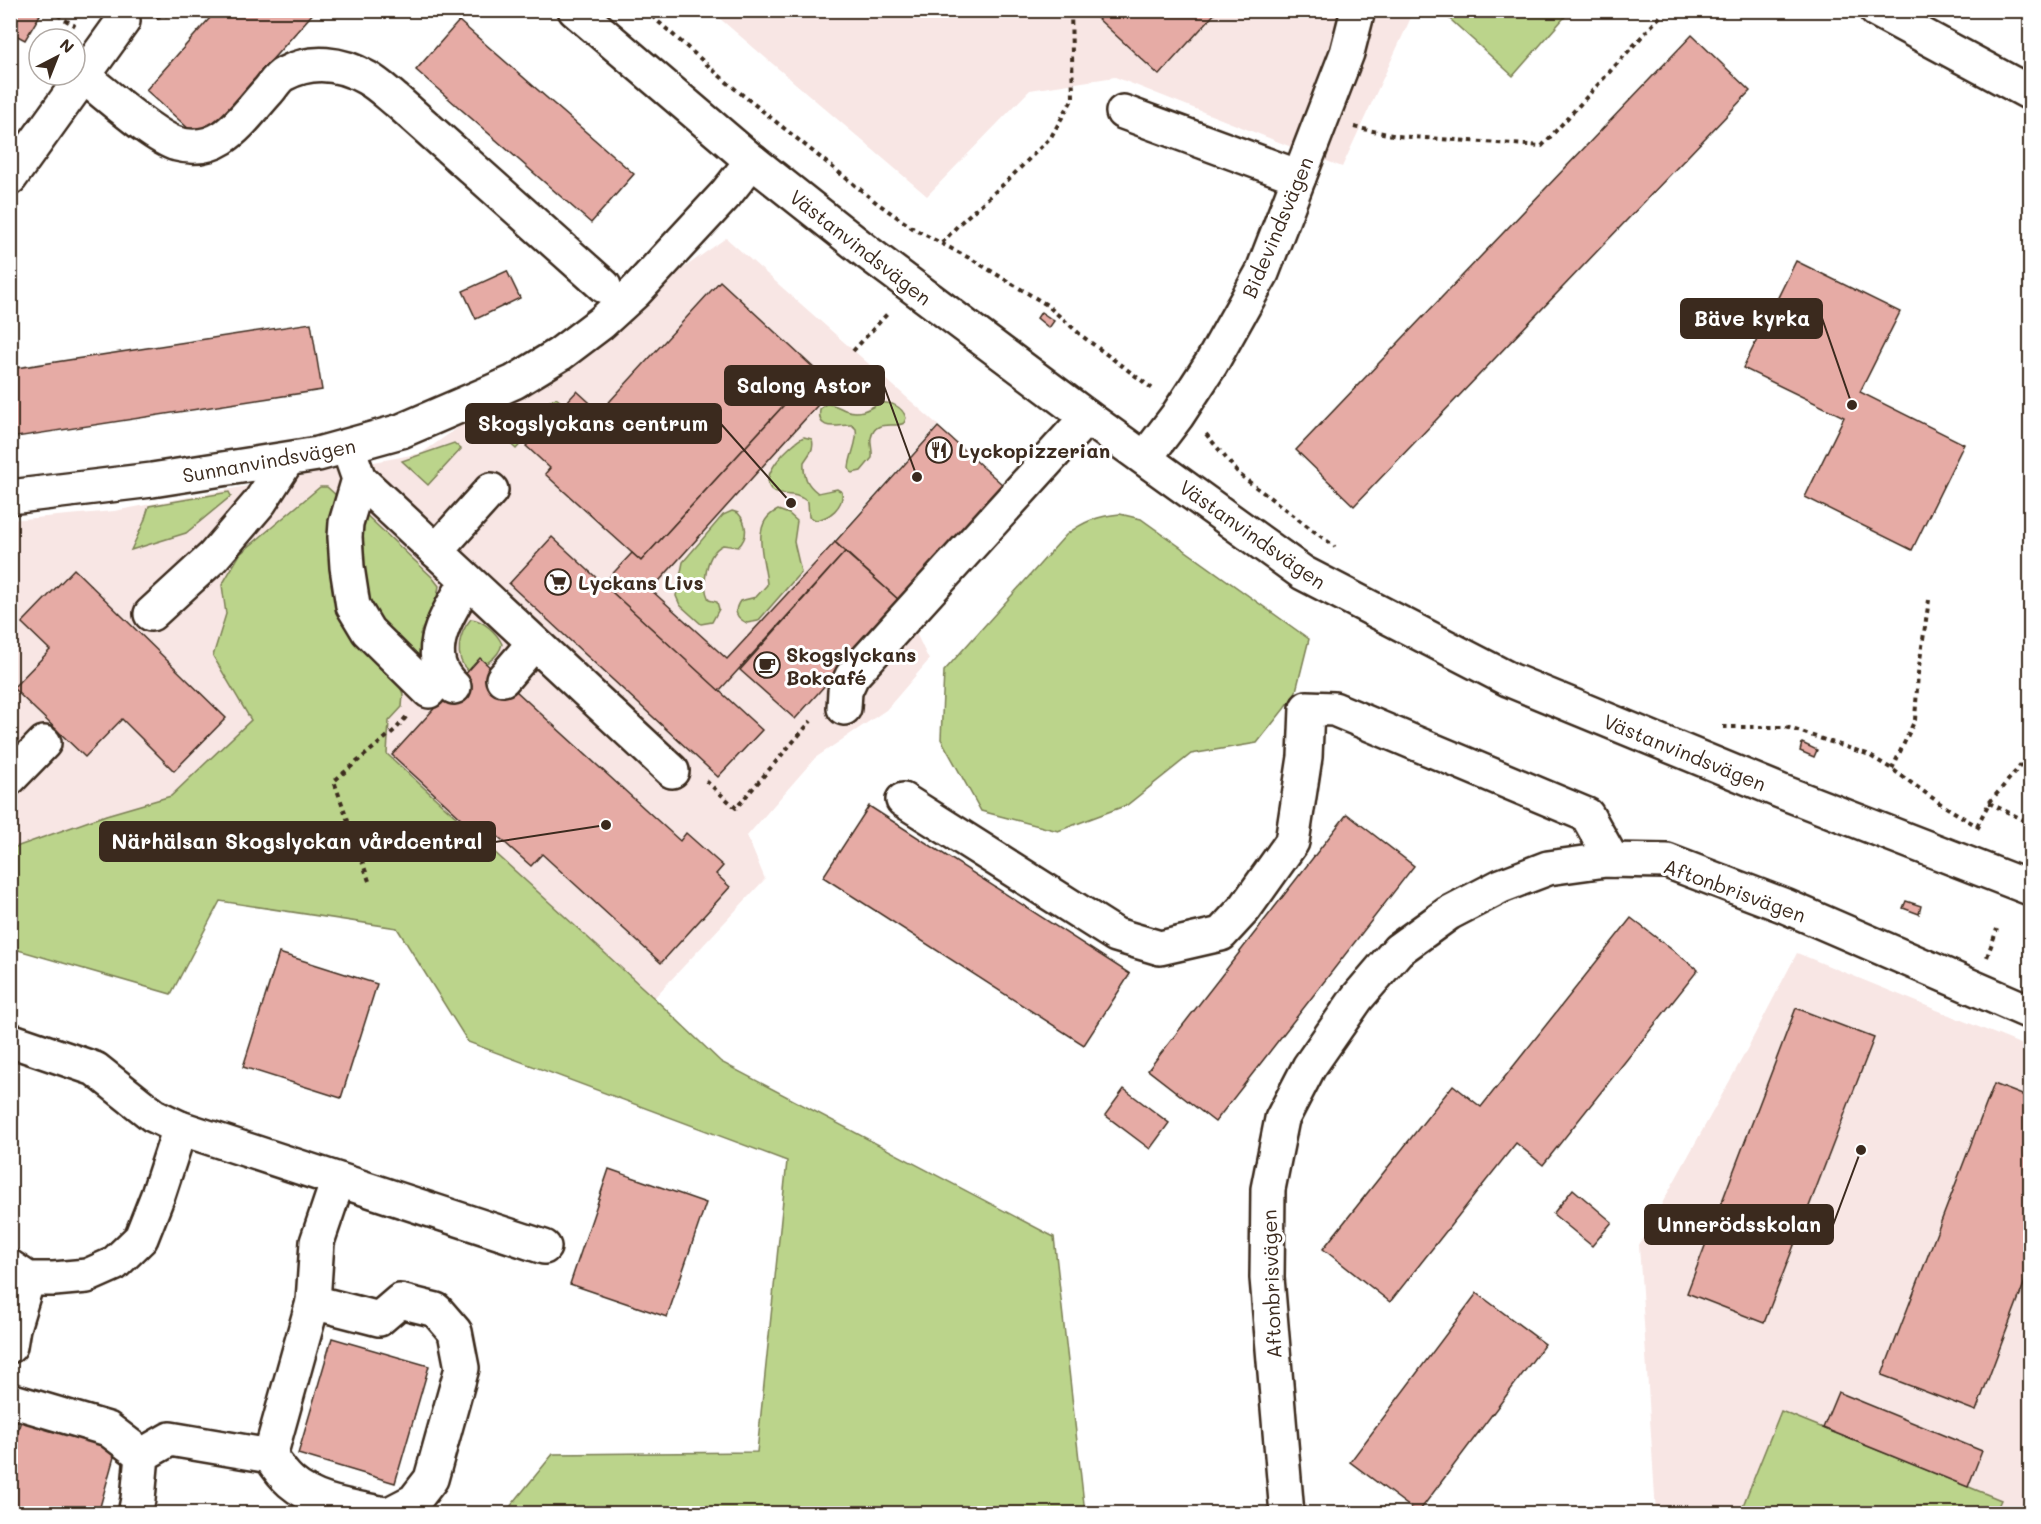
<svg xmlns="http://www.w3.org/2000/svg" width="2041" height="1524" font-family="Mali,sans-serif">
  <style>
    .built { fill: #f8e6e4 }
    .green { fill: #bbd48b; stroke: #7b7f54; stroke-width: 1.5 }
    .building { fill: #e6aba5; stroke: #3b2a1e; stroke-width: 1.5 }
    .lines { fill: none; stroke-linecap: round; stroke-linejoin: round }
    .minor-casing { stroke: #3b2a1e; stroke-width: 38 }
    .path { stroke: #3b2a1e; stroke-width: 4; stroke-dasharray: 4.5 4.5; stroke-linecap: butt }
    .minor { stroke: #fff; stroke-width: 33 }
    .labels { text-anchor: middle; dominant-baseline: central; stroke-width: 6; stroke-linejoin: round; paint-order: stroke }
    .street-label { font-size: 20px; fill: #3b2a1e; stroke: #fff }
    .poi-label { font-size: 20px; font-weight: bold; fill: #3b2a1e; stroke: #fff; text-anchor: start }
    .leader { fill: none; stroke: #3b2a1e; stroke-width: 2 }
    .callout-dot { fill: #3b2a1e; stroke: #fff; stroke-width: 2 }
    .callout { fill: #3b2a1e; stroke: #3b2a1e; stroke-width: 2 }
    .callout-label { font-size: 21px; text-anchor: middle; font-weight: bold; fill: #fff }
  </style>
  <rect width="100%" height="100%" fill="#fff"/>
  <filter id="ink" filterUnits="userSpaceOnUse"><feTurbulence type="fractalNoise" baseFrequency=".0167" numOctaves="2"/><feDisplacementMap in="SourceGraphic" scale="12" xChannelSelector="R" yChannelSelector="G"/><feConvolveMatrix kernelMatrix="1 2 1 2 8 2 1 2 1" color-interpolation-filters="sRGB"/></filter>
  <g filter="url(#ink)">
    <g class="built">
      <path d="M711 11H1414L1342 167 1115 77 1030 90 927 196Z"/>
      <path d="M726 238 938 425 833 542 902 604 929 660 886 710 815 758 747 836 765 879 654 998 478 839 11 880V520L114 511 422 453Z"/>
      <path d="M1797 953 2030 1048V1513H1656L1639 1245 1744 1055Z"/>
    </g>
    <g class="green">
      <path d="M1441 11H1570L1513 76Z"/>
      <path d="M556 398 560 401 516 449 493 428Z"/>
      <path d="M879 403C891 402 902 406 906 418L904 423C894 429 875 418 871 438 870 444 873 451 872 458L861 471 852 473 849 469C849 456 859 441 856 429L852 425C840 424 816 434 820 409L826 404C834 404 838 407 845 410 859 415 868 410 879 403Z"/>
      <path d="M804 437 812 439C815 449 809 454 804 462 803 476 807 485 818 493L837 489 842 492C844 507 829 518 816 520L809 517 808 502C793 490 782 498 773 491 755 478 792 442 804 437Z"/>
      <path d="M454 443 461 449 428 485 402 461Z"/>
      <path d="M320 487H327L337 496 333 519 403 694 402 707 389 721 387 754 654 998 721 1062 1054 1237 1085 1513H505L553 1454 757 1452 787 1161 468 1042 397 928 220 901 171 994 11 948 10 849 106 815 171 796 251 720 213 656 226 614 222 585 240 554Z"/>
      <path d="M229 492 231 496 186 533 131 550 144 522 149 506Z"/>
      <path d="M778 510 789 514 797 521 794 542 801 572 758 621 747 623C736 618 733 611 740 601L756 597 767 585C766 562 748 523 778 510Z"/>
      <path d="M732 511 738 513C747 523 749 537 738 547L723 545C706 553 701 584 709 600L717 602 719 609 712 622 701 624 680 605 676 596 683 562 723 515Z"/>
      <path d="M363 512 432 577 439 586 437 597 420 634 464 675 448 694C415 660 362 617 357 568 355 552 361 529 363 512Z"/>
      <path d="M1120 514 1141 519 1309 639 1295 695 1257 743 1191 754 1127 805 1058 831 981 811 941 739 944 671 1066 535C1084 521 1098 516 1120 514Z"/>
      <path d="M471 619C483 620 497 633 502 644 498 660 482 666 468 671 454 658 458 634 471 619Z"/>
      <path d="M1781 1411 2001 1500 1995 1513H1740Z"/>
    </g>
    <g class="building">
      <path d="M10 10H32L40 15 25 40 10 32Z"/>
      <path d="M217 10H316L201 140 146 90Z"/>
      <path d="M1102 10H1218L1159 75 1096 17Z"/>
      <path d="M459 21 634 174 591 223 416 70Z"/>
      <path d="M1692 35 1750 91 1354 506 1296 450Z"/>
      <path d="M1796 261 1900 312 1860 392 1964 444 1912 550 1805 497 1844 417 1743 368Z"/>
      <path d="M507 271 520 298 476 319 463 291Z"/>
      <path d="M720 281 816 370 641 561 545 474 550 468 526 446 577 391 600 412Z"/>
      <path d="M1041 312 1054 321 1049 328 1037 318Z"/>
      <path d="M311 323 322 390 10 438V369Z"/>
      <path d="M816 370 835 386 651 590 727 659 835 542 845 552 719 691 603 584 632 553 641 561Z"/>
      <path d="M938 427 1003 485 900 601 835 542Z"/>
      <path d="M552 537 762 730 718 777 509 584Z"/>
      <path d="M845 552 900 601 795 719 740 670Z"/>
      <path d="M74 569 226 718 174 771 122 719 85 757 13 688 50 650 22 623Z"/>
      <path d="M480 658 680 841 686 833 723 866 716 874 730 887 661 963 542 854 531 866 484 824 476 832 392 755Z"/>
      <path d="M1802 743 1817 750 1814 757 1800 751Z"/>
      <path d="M869 806 1130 974 1084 1045 823 877Z"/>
      <path d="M1347 814 1414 866 1215 1122 1148 1070Z"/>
      <path d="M1906 901 1921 906 1919 914 1903 908Z"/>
      <path d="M1631 918 1698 970 1543 1165 1516 1143 1390 1302 1323 1249 1453 1085 1481 1107Z"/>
      <path d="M279 953 377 984 341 1098 243 1067Z"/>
      <path d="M1796 1008 1874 1038 1764 1323 1687 1293Z"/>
      <path d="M1994 1084 2030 1098V1268L1976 1411 1882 1375Z"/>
      <path d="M1124 1089 1169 1123 1150 1149 1105 1115Z"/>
      <path d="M609 1169 706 1203 667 1317 570 1284Z"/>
      <path d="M1573 1189 1612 1222 1592 1246 1553 1214Z"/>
      <path d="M1477 1293 1545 1344 1418 1513 1350 1462Z"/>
      <path d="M332 1338 429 1366 395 1483 298 1454Z"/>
      <path d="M1838 1392 1982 1451 1968 1487 1823 1428Z"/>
      <path d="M23 1413 119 1439 98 1514H10V1458Z"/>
    </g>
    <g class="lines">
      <g class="minor-casing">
        <g id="minor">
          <path d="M575 10 752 161 868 253 1087 417 1303 573 1510 680 1780 791 2030 888"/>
          <path d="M1876 10 2030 93"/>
          <path d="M84 77C105 93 153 137 177 144 222 156 242 119 269 90 273 85 278 77 284 74 312 59 341 63 367 78 378 84 387 93 397 101L604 286"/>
          <path d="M1123 112 1299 177"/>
          <path d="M10 178 123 21"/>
          <path d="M1145 458 1177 416 1211 364 1262 273 1347 53 1358 10"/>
          <path d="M353 462 359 479 346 523 345 537 347 567 353 606 368 631 429 691"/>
          <path d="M359 479 672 771"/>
          <path d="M10 497 152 480 318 454 401 431 487 394 514 382 560 354 601 323 635 292 725 195 752 161"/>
          <path d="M436 551 491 490"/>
          <path d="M151 614 213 557 260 502 287 460"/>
          <path d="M503 679 534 643"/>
          <path d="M454 687C418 655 449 613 467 581"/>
          <path d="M844 708 845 691 852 676 1087 417"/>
          <path d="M10 778 44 743"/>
          <path d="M903 800 1116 935 1160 948 1221 934 1245 908 1292 842 1305 757 1307 708 1334 709 1587 815 1612 860"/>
          <path d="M10 1040 95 1069 153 1115 180 1128 158 1195 141 1238 114 1264 87 1276 54 1279H28L10 1267"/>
          <path d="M180 1128 544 1247"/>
          <path d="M313 1302 317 1242 338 1180"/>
          <path d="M10 1346 13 1328 28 1279"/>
          <path d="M10 1400 108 1429 142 1455"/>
          <path d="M270 1456 313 1302 379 1319 400 1301 436 1310 455 1332 462 1368 431 1479 414 1501 389 1514"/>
          <path d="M135 1514 138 1499 142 1455 170 1439 270 1456C276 1465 283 1475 291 1482 316 1504 354 1507 385 1514"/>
          <path d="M1287 1514 1267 1278 1268 1189 1282 1119 1309 1067 1357 998 1398 950 1449 913 1501 886 1548 868 1606 860 1667 861 1785 906 2030 1012"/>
        </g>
      </g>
      <g class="path">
        <path d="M50 10 75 26"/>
        <path d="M645 10 729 84 877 203 914 229 973 260 1047 305 1082 336 1153 389"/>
        <path d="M156 17 167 15 171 10"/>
        <path d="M1354 127 1397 136 1542 146 1666 10"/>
        <path d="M942 243 960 223 1005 183 1051 137 1073 98 1071 10"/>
        <path d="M853 351 888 313"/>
        <path d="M1206 434 1240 475 1335 547"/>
        <path d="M1723 727H1786L1867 754 1892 769 1941 804 1980 828"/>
        <path d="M1892 769 1915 720 1918 673 1929 600"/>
        <path d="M706 781 736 808 811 721"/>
        <path d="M1989 803 2030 823"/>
        <path d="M1977 826 1989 803 2026 759"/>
        <path d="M369 881 334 781 396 729 407 716"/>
        <path d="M1987 957 1997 929"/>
      </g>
      <use href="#minor" class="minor"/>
    </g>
  </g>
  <defs>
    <g id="restaurant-ring" transform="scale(1.35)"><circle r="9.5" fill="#fff" stroke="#3b2a1e" stroke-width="1.5"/><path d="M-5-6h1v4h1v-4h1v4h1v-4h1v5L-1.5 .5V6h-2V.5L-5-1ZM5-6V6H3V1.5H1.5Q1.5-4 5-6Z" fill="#3b2a1e"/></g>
    <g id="supermarket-ring" transform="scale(1.35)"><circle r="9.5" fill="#fff" stroke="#3b2a1e" stroke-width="1.5"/><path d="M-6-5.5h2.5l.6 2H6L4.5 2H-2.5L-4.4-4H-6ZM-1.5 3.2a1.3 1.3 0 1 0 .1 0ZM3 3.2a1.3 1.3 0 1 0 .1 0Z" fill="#3b2a1e"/></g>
    <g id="cafe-ring" transform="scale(1.35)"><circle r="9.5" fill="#fff" stroke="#3b2a1e" stroke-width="1.5"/><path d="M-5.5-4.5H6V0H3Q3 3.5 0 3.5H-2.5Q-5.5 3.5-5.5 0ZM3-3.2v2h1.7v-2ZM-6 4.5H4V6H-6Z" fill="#3b2a1e"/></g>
  </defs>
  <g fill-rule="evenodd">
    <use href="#restaurant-ring" x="939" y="450"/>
    <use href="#supermarket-ring" x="558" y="582"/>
    <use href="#cafe-ring" x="767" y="665"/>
  </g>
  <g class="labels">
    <g class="street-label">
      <text transform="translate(1277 227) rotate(-67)">Bidevindsvägen</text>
      <text transform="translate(861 247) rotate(38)">Västanvindsvägen</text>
      <text transform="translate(269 460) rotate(-10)">Sunnanvindsvägen</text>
      <text transform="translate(1253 534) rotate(35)">Västanvindsvägen</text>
      <text transform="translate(1685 752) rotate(22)">Västanvindsvägen</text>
      <text transform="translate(1735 890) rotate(20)">Aftonbrisvägen</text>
      <text transform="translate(1271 1284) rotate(-92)">Aftonbrisvägen</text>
    </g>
    <g class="poi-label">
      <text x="958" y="450">Lyckopizzerian</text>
      <text x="578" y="582">Lyckans Livs</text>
      <text x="786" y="654">Skogslyckans<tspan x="786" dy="23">Bokcafé</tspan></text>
    </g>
  </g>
  <path class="leader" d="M1852 405L1822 318M917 477L884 386M791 503L721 424M606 825L495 842M1861 1150L1833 1225"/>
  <g class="callout-dot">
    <circle cx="1852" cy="405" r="6"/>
    <circle cx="917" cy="477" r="6"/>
    <circle cx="791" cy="503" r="6"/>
    <circle cx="606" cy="825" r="6"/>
    <circle cx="1861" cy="1150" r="6"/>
  </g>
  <g class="callout">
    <rect x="1681" y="299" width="141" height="39" rx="6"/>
    <rect x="725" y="366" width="159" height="39" rx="6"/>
    <rect x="466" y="404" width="255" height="39" rx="6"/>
    <rect x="100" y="822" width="395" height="39" rx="6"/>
    <rect x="1645" y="1205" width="188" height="39" rx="6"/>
  </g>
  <g class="callout-label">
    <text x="1752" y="326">Bäve kyrka</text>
    <text x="804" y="393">Salong Astor</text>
    <text x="593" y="431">Skogslyckans centrum</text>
    <text x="297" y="849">Närhälsan Skogslyckan vårdcentral</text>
    <text x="1739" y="1232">Unnerödsskolan</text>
  </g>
  <rect width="2041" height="1524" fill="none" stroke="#fff" stroke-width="36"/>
  <rect x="18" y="18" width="2005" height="1488" fill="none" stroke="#3b2a1e" stroke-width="2" filter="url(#ink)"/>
  <g transform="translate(57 57) rotate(42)"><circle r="28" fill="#ffffff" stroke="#b1aaa5" stroke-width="1.5"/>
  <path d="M0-4.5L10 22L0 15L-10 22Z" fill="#3b2a1e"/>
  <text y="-9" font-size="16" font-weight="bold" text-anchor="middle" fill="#3b2a1e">N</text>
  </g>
</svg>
